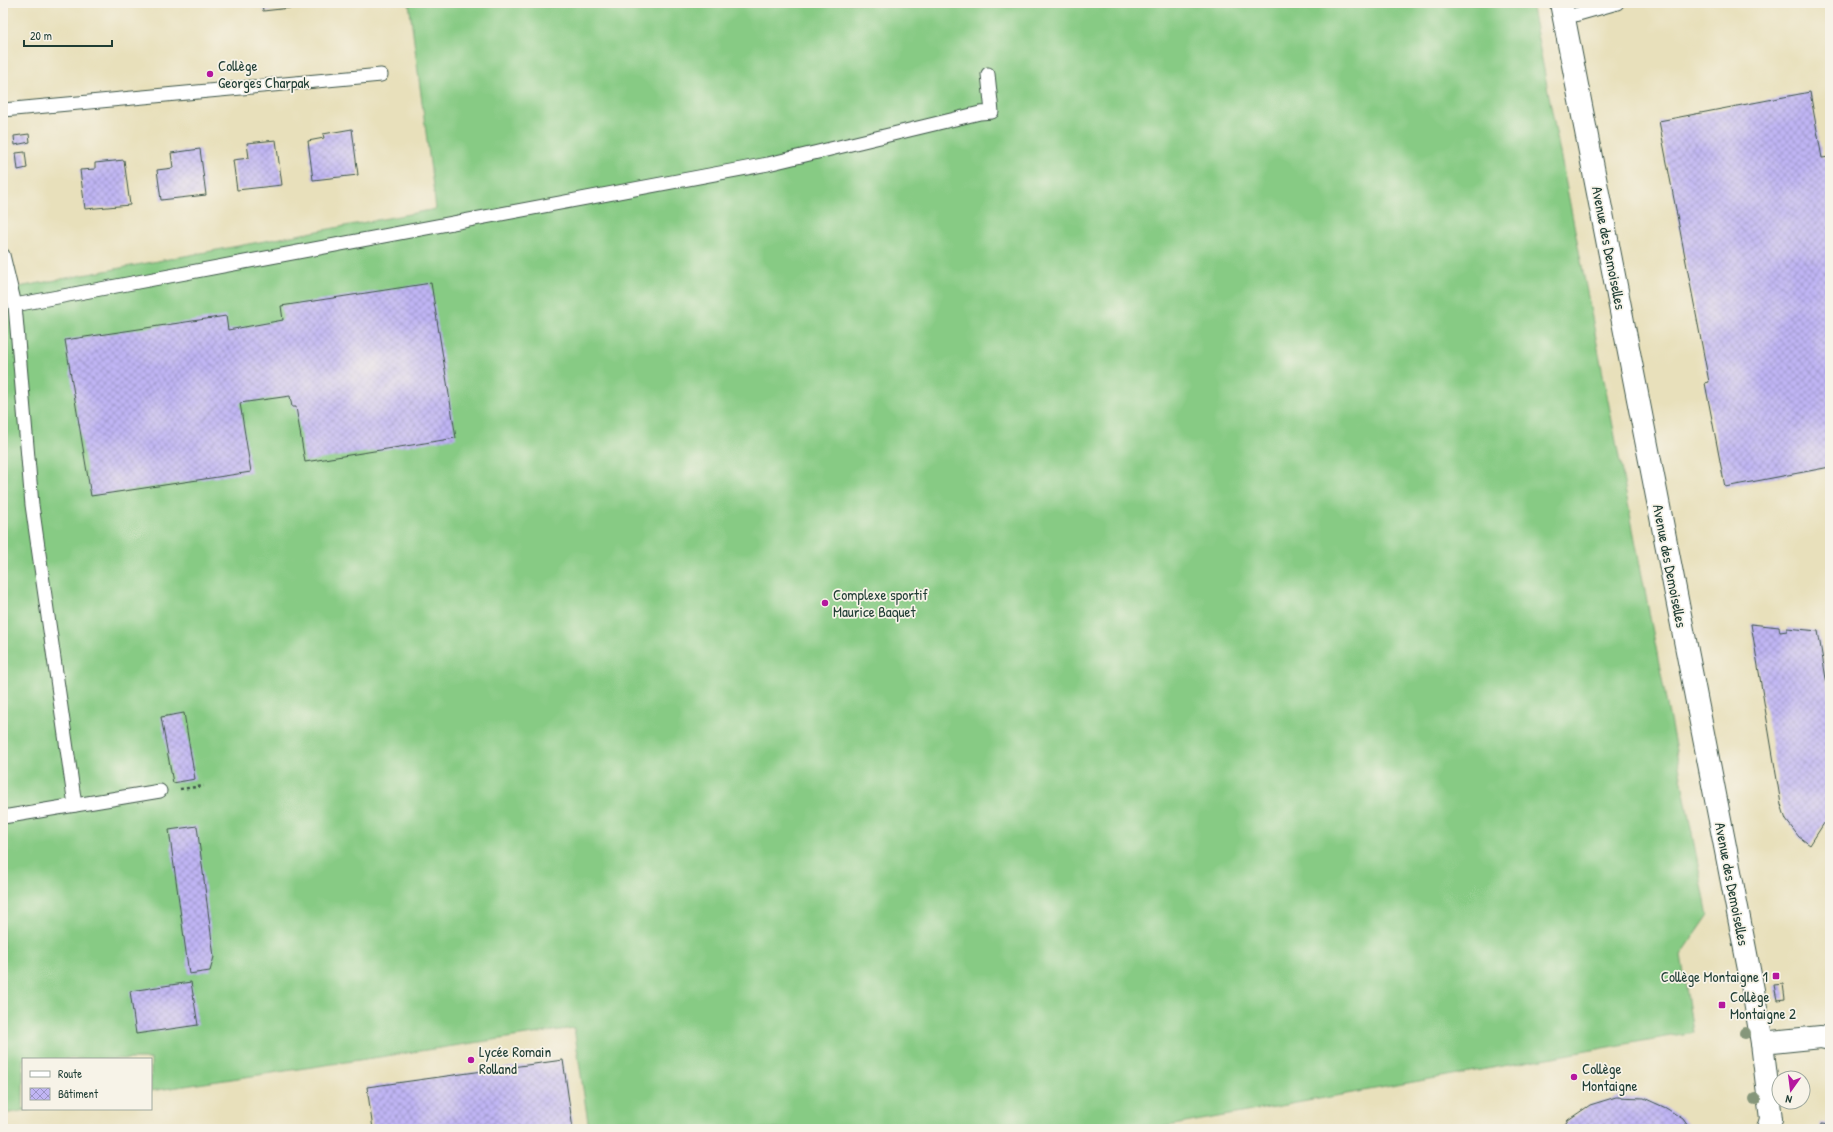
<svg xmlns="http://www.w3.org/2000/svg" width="1833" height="1132" font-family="'Patrick Hand',sans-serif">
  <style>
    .pitch { fill: #87cb84; stroke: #53845c }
    .building { fill: url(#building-cross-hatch) }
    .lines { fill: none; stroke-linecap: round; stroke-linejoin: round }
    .service-casing { stroke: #3d5548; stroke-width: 15 }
    .minor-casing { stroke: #3d5548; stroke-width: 24 }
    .path { stroke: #3d5548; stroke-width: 2.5; stroke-dasharray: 3 3; stroke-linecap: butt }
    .service { stroke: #fff; stroke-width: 13 }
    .minor { stroke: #fff; stroke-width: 22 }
    .tree { fill: #85967a }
    .poi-dot { fill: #b5179e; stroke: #f7f3e8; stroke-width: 1.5 }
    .labels { text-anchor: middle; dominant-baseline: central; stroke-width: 3.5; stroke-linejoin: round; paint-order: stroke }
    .poi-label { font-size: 15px; fill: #1f3d34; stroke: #f7f3e8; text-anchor: start }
    .street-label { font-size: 15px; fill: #1f3d34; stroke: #f7f3e8 }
  </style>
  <defs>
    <pattern id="building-cross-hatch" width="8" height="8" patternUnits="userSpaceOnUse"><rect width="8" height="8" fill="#c0b5f4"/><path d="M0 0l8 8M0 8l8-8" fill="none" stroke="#9b94c6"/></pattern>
  </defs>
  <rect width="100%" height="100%" fill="#f7f3e8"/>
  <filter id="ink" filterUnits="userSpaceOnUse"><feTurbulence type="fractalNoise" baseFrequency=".025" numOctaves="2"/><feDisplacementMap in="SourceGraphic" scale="8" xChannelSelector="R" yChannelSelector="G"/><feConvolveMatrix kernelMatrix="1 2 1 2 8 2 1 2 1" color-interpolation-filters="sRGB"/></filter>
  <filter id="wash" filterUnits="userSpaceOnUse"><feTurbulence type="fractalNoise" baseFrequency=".012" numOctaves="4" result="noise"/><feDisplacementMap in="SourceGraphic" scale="16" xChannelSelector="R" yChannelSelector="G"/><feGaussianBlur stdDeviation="0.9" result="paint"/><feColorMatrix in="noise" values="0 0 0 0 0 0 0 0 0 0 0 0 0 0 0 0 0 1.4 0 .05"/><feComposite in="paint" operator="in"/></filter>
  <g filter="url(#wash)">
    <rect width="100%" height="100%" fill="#e8e0bb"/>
    <path class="pitch" d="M409 3H1531L1708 916 1681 955 1693 1032 1151 1129H589L574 1028 151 1091V1059H23V1109H34L3 1114V290L436 209Z"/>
    <g id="blocks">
      <g class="building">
        <path d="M262 3H308V6L263 11Z"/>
        <path d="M1810 92 1822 158 1830 157V467L1725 487 1705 383 1709 382 1659 121Z"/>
        <path d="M352 129 358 175 313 180 308 141 324 138 323 134Z"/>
        <path d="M29 134 30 142 15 145 14 136Z"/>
        <path d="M276 140 282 185 237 190 233 160 249 158 247 143Z"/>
        <path d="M200 149 206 195 161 200 157 170 173 168 171 153Z"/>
        <path d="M25 152 27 168 18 170 16 153Z"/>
        <path d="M124 160 130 205 85 209 80 170 95 169V163Z"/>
        <path d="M431 283 456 438 305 462 296 407H292L290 396 240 403 251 472 91 496 65 340 226 316 228 330 283 320 281 306Z"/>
        <path d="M1751 624 1779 627 1780 632 1787 631V628L1818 631 1830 702V819L1828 817 1810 845 1799 837 1786 820 1781 804Z"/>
        <path d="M184 713 195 779 173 783 161 717Z"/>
        <path d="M197 826 214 957 210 971 189 974 169 830Z"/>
        <path d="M191 982 198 1025 136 1034 130 991Z"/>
        <path d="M1783 984 1785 999 1777 1000 1774 985Z"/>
        <path d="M563 1060 573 1129H373L367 1087Z"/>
        <path d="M1616 1097 1644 1098 1666 1108 1683 1119 1690 1129H1562L1568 1120 1590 1105Z"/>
        <path d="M1821 1124 1830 1125V1129H1820Z"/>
      </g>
    </g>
  </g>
  <g filter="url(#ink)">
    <use href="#blocks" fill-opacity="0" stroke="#3d5548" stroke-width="1"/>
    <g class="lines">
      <g class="service-casing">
        <g id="service">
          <path d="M1564 18 1617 3"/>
          <path d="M3 110 381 75"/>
          <path d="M3 255 15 305 32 505 75 805"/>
          <path d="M15 305 768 164 980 113 992 112 988 74"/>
          <path d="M3 817 160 791"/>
        </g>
      </g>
      <g class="minor-casing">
        <g id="minor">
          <path d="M1561 3 1753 990 1762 1043 1771 1119 1768 1129"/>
          <path d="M1762 1043 1821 1037 1830 1039"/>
        </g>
      </g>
      <path class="path" d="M180 789 204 786"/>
      <use href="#service" class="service"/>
      <use href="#minor" class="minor"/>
    </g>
    <g class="tree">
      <circle cx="1745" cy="1033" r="6"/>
      <circle cx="1755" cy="1099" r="6"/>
    </g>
  </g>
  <g class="poi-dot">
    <circle cx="210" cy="74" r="4"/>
    <circle cx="825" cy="603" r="4"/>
    <rect x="1772" y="972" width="8" height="8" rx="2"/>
    <rect x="1718" y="1001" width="8" height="8" rx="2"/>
    <circle cx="471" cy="1060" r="4"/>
    <circle cx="1574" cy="1077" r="4"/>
  </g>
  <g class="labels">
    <g class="poi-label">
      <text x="218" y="65">Collège<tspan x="218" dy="17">Georges Charpak</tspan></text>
      <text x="833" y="594">Complexe sportif<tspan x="833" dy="17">Maurice Baquet</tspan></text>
      <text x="1768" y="976" text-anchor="end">Collège Montaigne 1</text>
      <text x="1730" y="996">Collège<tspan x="1730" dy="17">Montaigne 2</tspan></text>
      <text x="479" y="1051">Lycée Romain<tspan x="479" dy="17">Rolland</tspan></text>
      <text x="1582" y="1068">Collège<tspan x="1582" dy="17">Montaigne</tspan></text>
    </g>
    <g class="street-label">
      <text transform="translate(1609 248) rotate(79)">Avenue des Demoiselles</text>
      <text transform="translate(1670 566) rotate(79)">Avenue des Demoiselles</text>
      <text transform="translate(1732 884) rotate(79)">Avenue des Demoiselles</text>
    </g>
  </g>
  <rect width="1833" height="1132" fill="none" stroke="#f7f3e8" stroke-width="16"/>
  <rect x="22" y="1058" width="130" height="52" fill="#f7f3e8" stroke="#a1aaa0"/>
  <rect x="30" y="1071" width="20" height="6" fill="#ffffff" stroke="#a1aaa0"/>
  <text x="58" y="1078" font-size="12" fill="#1f3d34">Route</text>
  <rect x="30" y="1088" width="20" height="12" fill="url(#building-cross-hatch)" stroke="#a1aaa0"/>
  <text x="58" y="1098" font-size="12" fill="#1f3d34">Bâtiment</text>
  <g transform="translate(1791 1090) rotate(194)"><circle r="19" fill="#f7f3e8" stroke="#a1aaa0"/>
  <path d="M0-3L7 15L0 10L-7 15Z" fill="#b5179e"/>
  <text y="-6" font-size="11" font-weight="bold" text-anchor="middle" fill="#1f3d34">N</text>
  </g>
  <path d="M24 40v6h88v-6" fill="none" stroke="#1f3d34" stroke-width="2"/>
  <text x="30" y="40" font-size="12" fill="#1f3d34" stroke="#f7f3e8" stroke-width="3" paint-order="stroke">20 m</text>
</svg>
